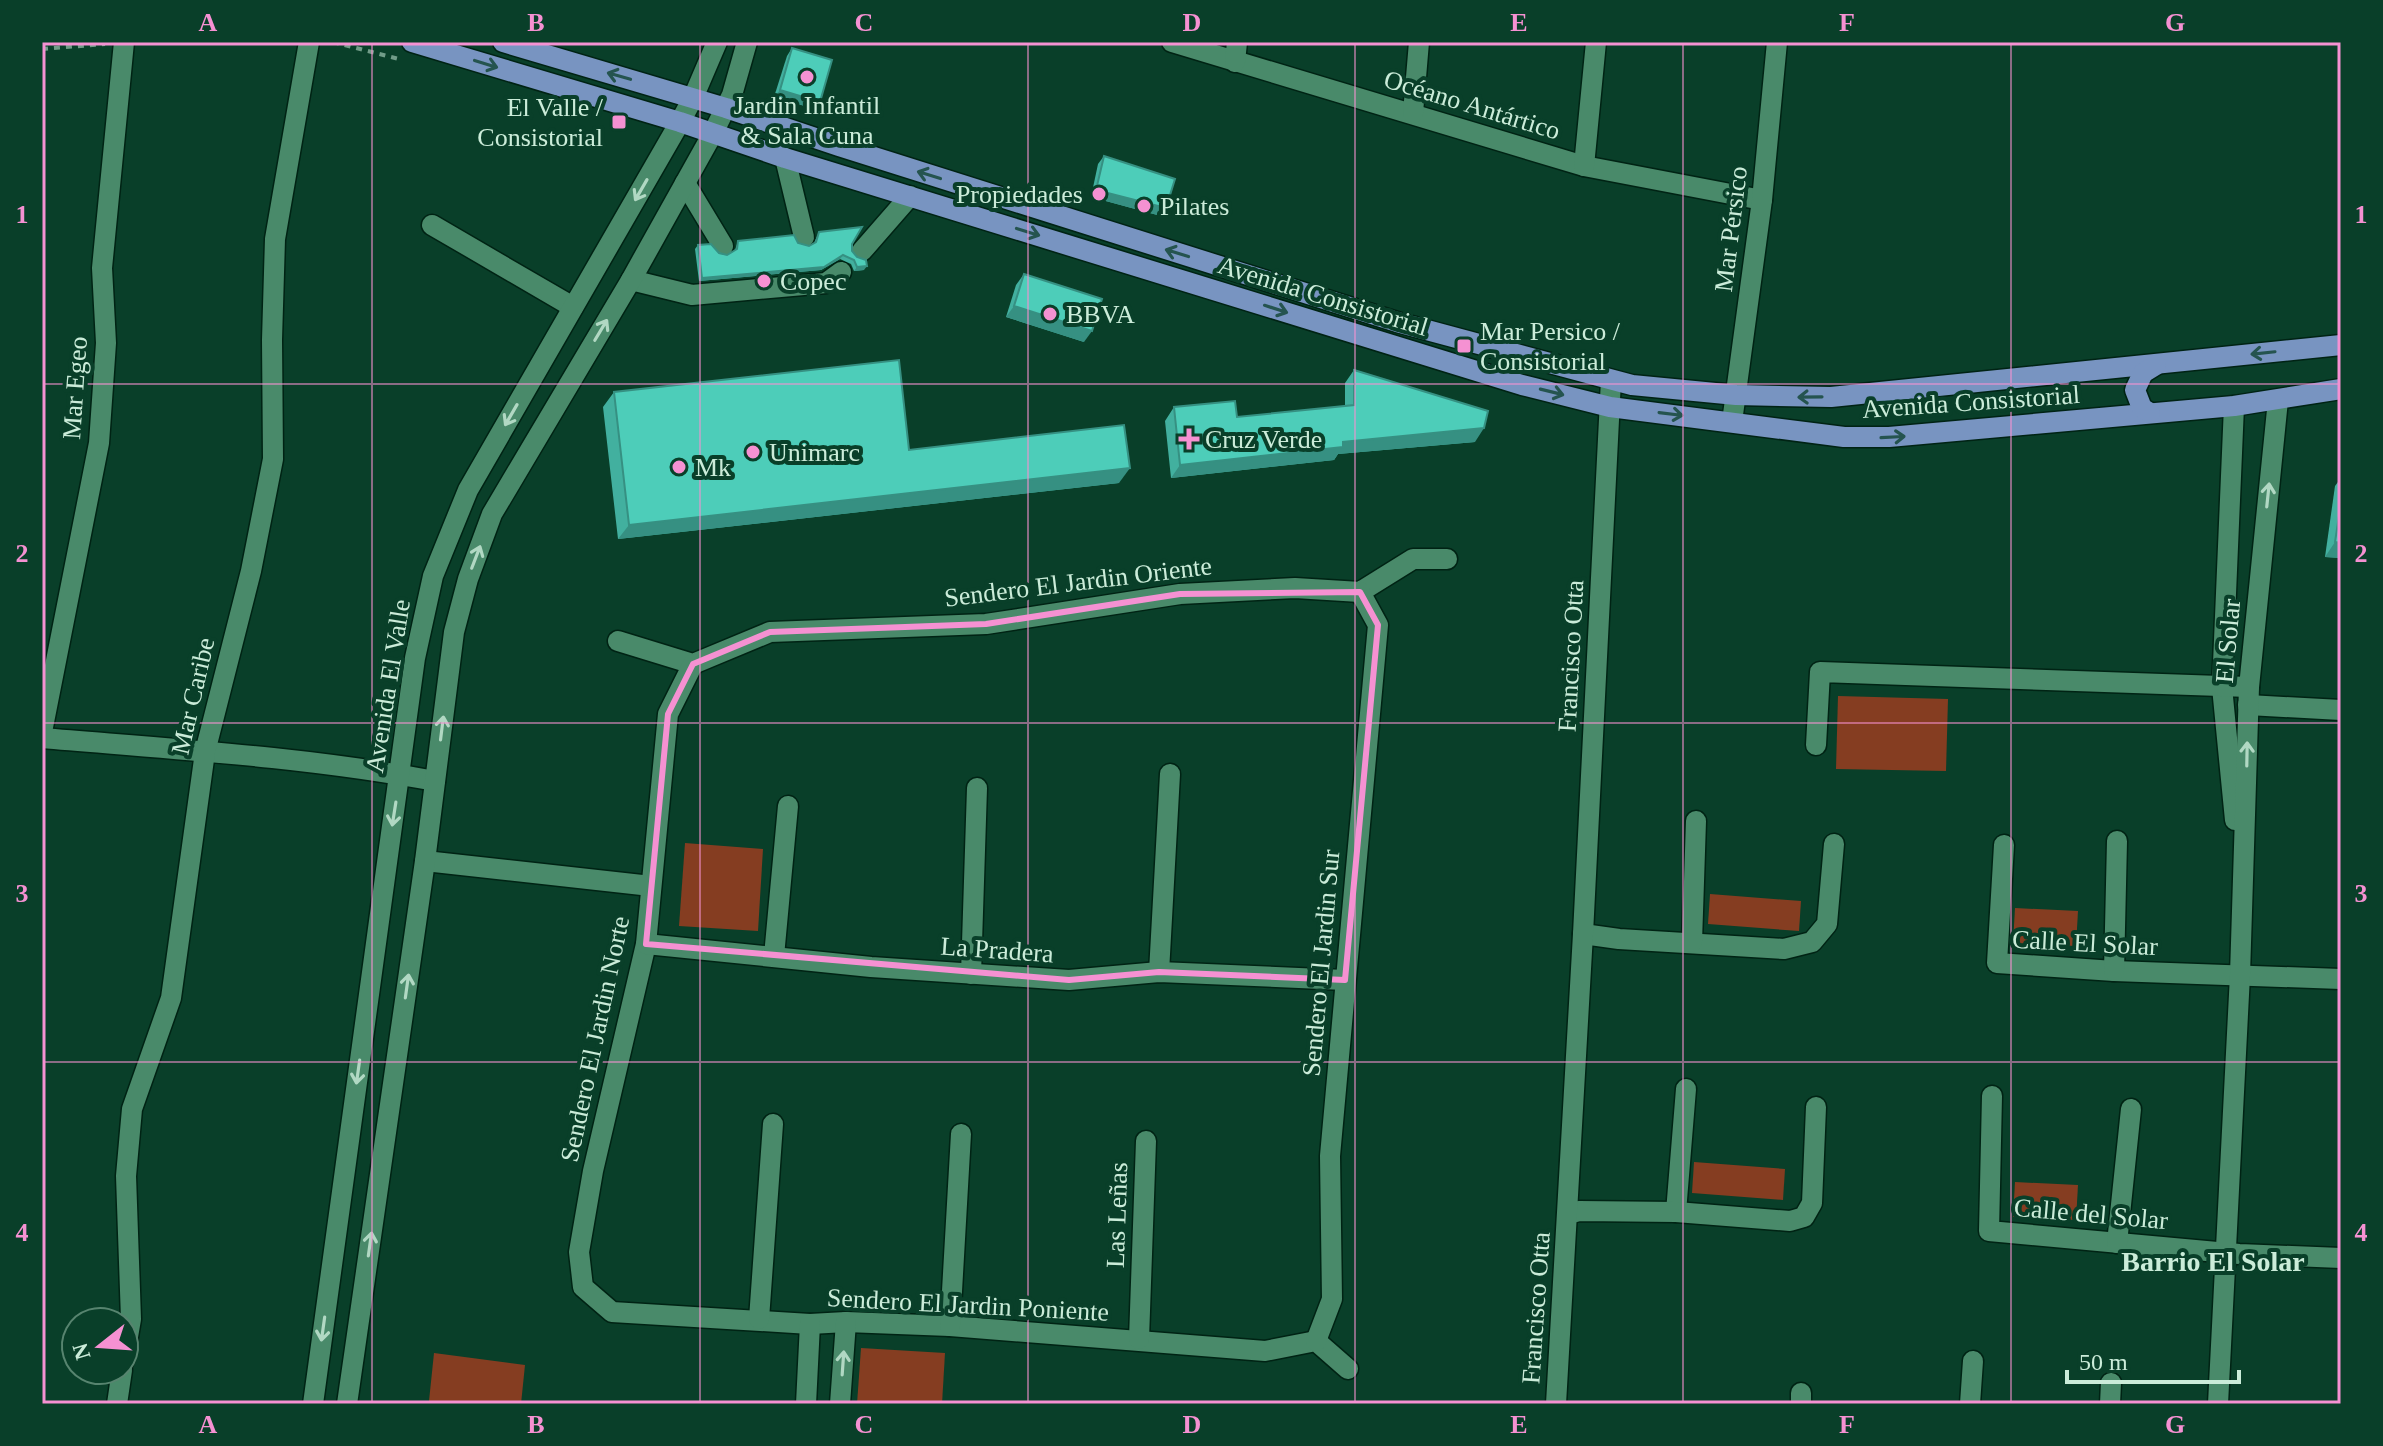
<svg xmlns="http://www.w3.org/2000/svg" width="2383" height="1446" font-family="Georgia,serif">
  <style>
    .green { fill: #853d21 }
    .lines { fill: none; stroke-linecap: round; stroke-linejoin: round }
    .minor-casing { stroke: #002314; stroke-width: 23 }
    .major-casing { stroke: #002314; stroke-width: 23 }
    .path { stroke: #719c88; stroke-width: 4; stroke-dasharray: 6 6; stroke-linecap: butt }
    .minor { stroke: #498a6a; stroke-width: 20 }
    .major { stroke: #7894c1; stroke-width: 20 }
    .wall { fill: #42b09f }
    .shaded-wall { fill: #369082 }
    .building { fill: #4dcdb9; stroke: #369082; stroke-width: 2 }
    .oneway { stroke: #25544f }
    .oneway2 { stroke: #b1d8c3 }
    .marked { fill: none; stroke: #f591d2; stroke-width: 6; stroke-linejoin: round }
    .grid { fill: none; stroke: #f591d2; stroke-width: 2; stroke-opacity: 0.55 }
    .poi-dot { fill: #f591d2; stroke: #093f29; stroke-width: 3 }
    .labels { text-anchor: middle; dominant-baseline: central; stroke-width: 8; stroke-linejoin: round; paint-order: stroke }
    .poi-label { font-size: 26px; fill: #cbecd9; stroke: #093f29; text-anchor: start }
    .street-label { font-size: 26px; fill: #cbecd9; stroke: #093f29 }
    .neighbourhood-label { font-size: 28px; font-weight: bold; fill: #cbecd9; stroke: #093f29 }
    .neatline { fill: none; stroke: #f591d2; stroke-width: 3 }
    .grid-label { font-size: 26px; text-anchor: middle; font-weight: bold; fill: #f591d2 }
  </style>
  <rect width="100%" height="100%" fill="#093f29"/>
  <g class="green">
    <path d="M1838 696 1948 699 1946 771 1836 769Z"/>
    <path d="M685 843 763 849 758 931 679 926Z"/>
    <path d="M1710 894 1801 901 1799 931 1708 924Z"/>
    <path d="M2015 908 2078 911 2076 946 2013 943Z"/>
    <path d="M1694 1162 1785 1169 1783 1200 1692 1193Z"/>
    <path d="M2015 1182 2078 1185 2076 1220 2013 1217Z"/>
    <path d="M861 1348 945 1353 942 1404H857Z"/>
    <path d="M434 1353 525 1365 521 1404H454L429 1401Z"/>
  </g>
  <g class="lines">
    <g class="minor-casing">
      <g id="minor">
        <path d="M1172 42 1584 166 1762 200"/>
        <path d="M1235 62 1237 42"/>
        <path d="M1413 113 1419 42"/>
        <path d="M785 158 804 237"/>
        <path d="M1584 166 1596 42"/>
        <path d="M685 183 723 246"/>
        <path d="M432 225 573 307"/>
        <path d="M862 251 910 196"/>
        <path d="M631 280 692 295 826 283 841 272"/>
        <path d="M2234 406 2222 687 2235 820"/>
        <path d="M1732 422 1762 200 1777 42"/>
        <path d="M618 641 693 664 770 632 986 624 1180 594 1295 588 1360 592 1413 559H1447"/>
        <path d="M693 664 668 714 646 944 593 1171 579 1252 583 1287 612 1312 810 1324 846 1322 950 1326 1265 1351 1316 1341 1348 1369"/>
        <path d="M2248 705 2341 710"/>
        <path d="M42 732 99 443 106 343 102 268 124 42"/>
        <path d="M42 738C172 749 307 757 435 781"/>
        <path d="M1816 745 1820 672 2249 687"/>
        <path d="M2004 845 1997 963 2114 971 2341 979"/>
        <path d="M425 861 651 886"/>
        <path d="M1583 934 1619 939 1784 949 1812 942 1827 924 1834 844"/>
        <path d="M1692 942 1696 821"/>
        <path d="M646 944 871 967 1069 980 1159 972 1345 980"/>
        <path d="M774 956 788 806"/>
        <path d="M2114 971 2117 841"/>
        <path d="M1159 972 1170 774"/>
        <path d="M971 974 977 788"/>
        <path d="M1992 1096 1989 1231 2239 1254 2341 1258"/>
        <path d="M1676 1212 1686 1089"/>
        <path d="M1568 1214 1579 1211 1676 1212 1790 1221 1804 1217 1812 1203 1816 1107"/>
        <path d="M2117 1243 2131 1109"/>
        <path d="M759 1319 773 1124"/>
        <path d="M950 1326 961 1134"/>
        <path d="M1139 1339 1146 1141"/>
        <path d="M1316 1341 1332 1299 1330 1156 1378 625 1360 592"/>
        <path d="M124 1360 131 1319 126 1176 132 1109 171 998 205 752 251 571 273 459 272 340 275 239 309 42"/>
        <path d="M117 1404 122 1370"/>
        <path d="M313 1404 415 658 433 576 468 490 680 122 693 98 717 42"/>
        <path d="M347 1404 425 861 454 632 468 579 492 514 631 280 713 133 732 95 747 42"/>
        <path d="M806 1404 810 1324"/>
        <path d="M840 1404 846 1322"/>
        <path d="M1556 1404 1583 934 1611 380"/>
        <path d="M1801 1404V1393"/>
        <path d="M1970 1404 1973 1361"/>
        <path d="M2110 1404 2111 1383"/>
        <path d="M2218 1404 2240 975 2249 687 2278 400"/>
      </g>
    </g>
    <g class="major-casing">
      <g id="major">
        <path d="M412 42 680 122 785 158 1522 385 1610 407 1844 437H1889L2234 406 2341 389"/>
        <path d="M503 42 726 108 839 146 1397 322 1632 385 1736 395 1831 397 2341 345"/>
        <path d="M2150 413 2142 408 2135 390 2143 373 2156 365"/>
      </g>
    </g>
    <g class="path">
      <path d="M333 42 399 59"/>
      <path d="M42 49 105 44"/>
    </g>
    <use href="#minor" class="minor"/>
    <use href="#major" class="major"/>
  </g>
  <g class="wall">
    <path d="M792 48 815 109 774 97 787 56Z"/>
    <path d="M1104 156 1161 216 1091 197 1098 164Z"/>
    <path d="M819 232 852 244V251L864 270 854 271 851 264 840 259 821 270 699 281 695 249 698 245 727 255 735 250 738 241 809 246 814 243Z"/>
    <path d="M1024 274 1084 342 1006 317 1016 285Z"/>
    <path d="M1354 370 1475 442 1338 454 1334 460 1171 478 1165 421 1174 407 1237 417 1345 406V383Z"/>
    <path d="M614 392 909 450 1119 483 618 539 603 407Z"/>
    <path d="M2341 478V558L2325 557 2335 486Z"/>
  </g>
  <g class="shaded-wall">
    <path d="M780 90 820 102 815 109 774 97Z"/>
    <path d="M1096 190 1166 208 1161 216 1091 197Z"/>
    <path d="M843 255 840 259 821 270 699 281 702 278Z"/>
    <path d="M867 266 864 270 854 271 857 267Z"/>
    <path d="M1014 306 1092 331 1084 342 1006 317Z"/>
    <path d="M1484 428 1475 442 1338 454 1334 460 1171 478 1180 465 1343 442Z"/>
    <path d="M1130 468 1119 483 618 539 629 525Z"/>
    <path d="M2335 542 2341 543V558L2325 557Z"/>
  </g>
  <g class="building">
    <path d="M792 48 832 60 820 102 780 90Z"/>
    <path d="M1104 156 1175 179 1166 208 1096 190Z"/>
    <path d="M862 227 852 244V251L857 257 866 260 867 266 857 267 854 260 843 255 824 267 702 278 698 245 711 244 719 253 727 255 737 249 738 241 794 235 798 243 809 246 816 242 819 232Z"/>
    <path d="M1024 274 1102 299 1092 331 1014 306Z"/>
    <path d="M899 360 909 450 1124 425 1130 468 629 525 614 392Z"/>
    <path d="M1354 370 1488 411 1484 428 1343 442V447L1180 465 1174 407 1235 401 1237 417 1354 405Z"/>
    <path d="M2341 503V543L2335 542Z"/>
  </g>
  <defs><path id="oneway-shaft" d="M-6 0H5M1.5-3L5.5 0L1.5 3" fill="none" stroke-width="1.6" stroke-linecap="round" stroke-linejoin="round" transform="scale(2)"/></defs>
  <g class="oneway">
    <use href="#oneway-shaft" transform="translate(486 64) rotate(17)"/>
    <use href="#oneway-shaft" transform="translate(619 76) rotate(-164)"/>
    <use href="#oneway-shaft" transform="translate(929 175) rotate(-163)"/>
    <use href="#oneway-shaft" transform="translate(1028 232) rotate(17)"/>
    <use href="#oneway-shaft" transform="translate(1177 253) rotate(-163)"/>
    <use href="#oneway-shaft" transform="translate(1276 309) rotate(18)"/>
    <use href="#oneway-shaft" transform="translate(2263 353) rotate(174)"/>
    <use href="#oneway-shaft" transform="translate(1552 392) rotate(14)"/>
    <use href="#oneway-shaft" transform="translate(1810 397) rotate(179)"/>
    <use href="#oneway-shaft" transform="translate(1671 414) rotate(7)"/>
    <use href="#oneway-shaft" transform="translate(1893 437) rotate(-3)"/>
  </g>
  <g class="oneway2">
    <use href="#oneway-shaft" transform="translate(641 190) rotate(120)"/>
    <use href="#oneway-shaft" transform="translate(601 330) rotate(-59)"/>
    <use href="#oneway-shaft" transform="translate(511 415) rotate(120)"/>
    <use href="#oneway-shaft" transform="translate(2268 495) rotate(-84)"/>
    <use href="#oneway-shaft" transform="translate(476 557) rotate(-69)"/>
    <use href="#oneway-shaft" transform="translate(442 728) rotate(-83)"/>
    <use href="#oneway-shaft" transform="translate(2247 754) rotate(-89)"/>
    <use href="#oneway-shaft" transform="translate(394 814) rotate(99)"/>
    <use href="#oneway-shaft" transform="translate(407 986) rotate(-82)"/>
    <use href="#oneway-shaft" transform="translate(358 1072) rotate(98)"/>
    <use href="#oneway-shaft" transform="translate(370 1244) rotate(-82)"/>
    <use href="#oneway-shaft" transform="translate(323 1329) rotate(98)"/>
    <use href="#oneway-shaft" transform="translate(843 1363) rotate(-86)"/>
  </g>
  <path class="marked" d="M1360 592 1378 625 1345 980 1159 972 1069 980 646 944 668 714 693 664 770 632 986 624 1180 594Z"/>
  <path class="grid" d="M372 42V1404M700 42V1404M1028 42V1404M1355 42V1404M1683 42V1404M2011 42V1404M42 384H2341M42 723H2341M42 1062H2341"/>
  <g class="poi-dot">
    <circle cx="807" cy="77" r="8"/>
    <rect x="611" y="114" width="16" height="16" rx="4"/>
    <circle cx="1099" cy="194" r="8"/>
    <circle cx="1144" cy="206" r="8"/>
    <circle cx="764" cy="281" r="8"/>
    <circle cx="1050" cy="314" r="8"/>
    <rect x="1456" y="338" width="16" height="16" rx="4"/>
    <path d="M1185 427h8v8h8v8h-8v8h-8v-8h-8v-8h8z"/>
    <circle cx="753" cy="452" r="8"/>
    <circle cx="679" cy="467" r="8"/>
  </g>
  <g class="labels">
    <g class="poi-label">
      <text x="807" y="105" text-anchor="middle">Jardin Infantil<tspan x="807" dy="30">&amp; Sala Cuna</tspan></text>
      <text x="603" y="107" text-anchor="end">El Valle /<tspan x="603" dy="30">Consistorial</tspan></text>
      <text x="1083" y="194" text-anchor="end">Propiedades</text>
      <text x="1160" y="206">Pilates</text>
      <text x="780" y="281">Copec</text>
      <text x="1066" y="314">BBVA</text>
      <text x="1480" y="331">Mar Persico /<tspan x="1480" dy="30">Consistorial</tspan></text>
      <text x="1205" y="439">Cruz Verde</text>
      <text x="769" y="452">Unimarc</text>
      <text x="695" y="467">Mk</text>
    </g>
    <g class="street-label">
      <text transform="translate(1472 105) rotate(17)">Océano Antártico</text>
      <text transform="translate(1731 229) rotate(-83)">Mar Pérsico</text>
      <text transform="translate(1323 296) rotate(17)">Avenida Consistorial</text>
      <text transform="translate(75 388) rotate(-86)">Mar Egeo</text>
      <text transform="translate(1971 402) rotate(-4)">Avenida Consistorial</text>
      <text transform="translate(1078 582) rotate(-7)">Sendero El Jardin Oriente</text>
      <text transform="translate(2228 641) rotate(-85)">El Solar</text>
      <text transform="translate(1571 656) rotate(-87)">Francisco Otta</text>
      <text transform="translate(388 686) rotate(-81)">Avenida El Valle</text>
      <text transform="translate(193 696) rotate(-77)">Mar Caribe</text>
      <text transform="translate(2085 943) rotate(3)">Calle El Solar</text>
      <text transform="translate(997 950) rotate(4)">La Pradera</text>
      <text transform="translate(1321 963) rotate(-85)">Sendero El Jardin Sur</text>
      <text transform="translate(595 1039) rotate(-78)">Sendero El Jardin Norte</text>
      <text transform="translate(2091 1214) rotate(5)">Calle del Solar</text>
      <text transform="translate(1117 1215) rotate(-88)">Las Leñas</text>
      <text transform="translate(968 1305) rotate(3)">Sendero El Jardin Poniente</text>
      <text transform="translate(1536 1308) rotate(-86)">Francisco Otta</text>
    </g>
    <g class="neighbourhood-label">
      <text x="2213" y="1261">Barrio El Solar</text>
    </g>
  </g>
  <rect width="2383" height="1446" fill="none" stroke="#093f29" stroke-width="88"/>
  <g transform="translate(100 1346) rotate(253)"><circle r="38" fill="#093f29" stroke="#57846f" stroke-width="2"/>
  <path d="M0-6L14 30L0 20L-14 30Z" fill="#f591d2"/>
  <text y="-12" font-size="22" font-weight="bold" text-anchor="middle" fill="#cbecd9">N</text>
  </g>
  <path d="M2067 1370v12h172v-12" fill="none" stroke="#cbecd9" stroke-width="4"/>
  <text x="2079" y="1370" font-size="24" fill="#cbecd9" stroke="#093f29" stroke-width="6" paint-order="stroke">50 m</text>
  <rect x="44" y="44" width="2295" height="1358" class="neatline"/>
  <g class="grid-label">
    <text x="208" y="31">A</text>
    <text x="536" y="31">B</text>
    <text x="864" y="31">C</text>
    <text x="1192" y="31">D</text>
    <text x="1519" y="31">E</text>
    <text x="1847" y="31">F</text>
    <text x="2175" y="31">G</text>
    <text x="22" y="223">1</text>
    <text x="2361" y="223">1</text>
    <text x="22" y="562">2</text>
    <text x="2361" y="562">2</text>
    <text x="22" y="902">3</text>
    <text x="2361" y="902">3</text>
    <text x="22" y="1241">4</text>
    <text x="2361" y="1241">4</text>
    <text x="208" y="1433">A</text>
    <text x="536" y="1433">B</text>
    <text x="864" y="1433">C</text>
    <text x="1192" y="1433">D</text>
    <text x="1519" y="1433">E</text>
    <text x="1847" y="1433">F</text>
    <text x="2175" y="1433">G</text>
  </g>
</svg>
